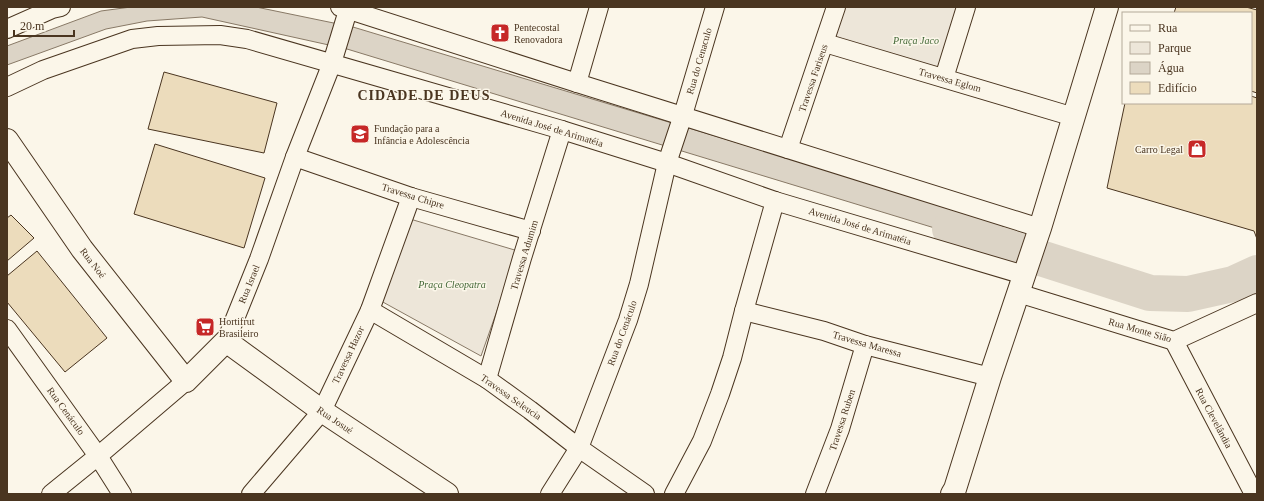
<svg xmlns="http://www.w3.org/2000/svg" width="1264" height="501" font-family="'Times New Roman',serif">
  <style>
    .green { fill: #ede6d9; stroke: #887966 }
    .water { fill: #dcd4c6; stroke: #887966 }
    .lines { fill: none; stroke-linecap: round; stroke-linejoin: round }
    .river { stroke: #dcd4c6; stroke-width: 36 }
    .building { fill: #ecdcbc; stroke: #4a3520 }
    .street-casing { stroke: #4a3520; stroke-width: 20 }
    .secondary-casing { stroke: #4a3520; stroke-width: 24 }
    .street { stroke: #fbf6e9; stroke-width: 18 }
    .secondary { stroke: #fbf6e9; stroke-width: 22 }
    .labels { text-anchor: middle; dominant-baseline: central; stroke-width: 3; stroke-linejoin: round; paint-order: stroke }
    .poi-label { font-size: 10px; fill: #4a3520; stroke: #fbf6e9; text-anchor: start }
    .park-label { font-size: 10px; font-style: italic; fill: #436837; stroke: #fbf6e9 }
    .street-label { font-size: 10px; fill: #4a3520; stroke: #fbf6e9 }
    .district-label { font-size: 14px; font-weight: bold; letter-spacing: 1px; fill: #4a3520; stroke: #fbf6e9 }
  </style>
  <rect width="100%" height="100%" fill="#fbf6e9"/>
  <g class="green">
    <path d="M843 7H960L938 81 830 48Z"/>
    <path d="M410 219 518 251 481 356 381 301Z"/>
  </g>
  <path class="water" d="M131 7H256L353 27 1004 223 997 247 347 49 202 17 147 21 106 29 7 65V46L101 11Z"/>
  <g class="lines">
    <path class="river" d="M950 229 1150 293 1188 294 1233 284 1257 273"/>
  </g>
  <g class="building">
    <path d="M1176 7H1246L1257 10V93L1251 91V13H1174Z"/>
    <path d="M164 72 277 103 264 153 148 129Z"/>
    <path d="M1251 96 1257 98V239L1254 231 1107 188 1125 103H1251Z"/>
    <path d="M155 144 265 178 244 248 134 214Z"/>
    <path d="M11 215 34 238 7 261V218Z"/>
    <path d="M37 251 107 338 65 372 7 302V276Z"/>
  </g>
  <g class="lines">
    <g class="street-casing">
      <g id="street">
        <path d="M340 7 577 83 1040 228"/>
        <path d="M7 29 52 9 61 7"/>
        <path d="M825 43 1074 117"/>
        <path d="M944 78 966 7"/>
        <path d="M577 83 599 7"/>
        <path d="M7 87 43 70 132 39 158 36 220 35 247 39 562 130 667 163 775 201 1024 275"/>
        <path d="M788 149 836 7"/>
        <path d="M295 157 411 197 531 231"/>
        <path d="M1018 293 1174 341 1257 303"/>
        <path d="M370 310 487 379 530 410 579 448 645 494"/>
        <path d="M744 311 824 331 865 345 990 377"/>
        <path d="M7 329 98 456 122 494"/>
        <path d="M226 341 259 259 295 157 332 63 349 7"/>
        <path d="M1174 341 1254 494"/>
        <path d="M487 379 522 258 562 130"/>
        <path d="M51 494 98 456 186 381"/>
        <path d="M251 494 322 411 370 310 411 197"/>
        <path d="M550 494 579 448 628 320 639 284 667 163 683 115 715 7"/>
        <path d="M674 494 702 441 720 394 732 358 744 311 775 201"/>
        <path d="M815 494 840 429 865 345"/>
      </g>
    </g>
    <g class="secondary-casing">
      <g id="secondary">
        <path d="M7 140 82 249 186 381 226 341 322 411 447 494"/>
        <path d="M952 494 955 489 990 377 1040 228 1107 7"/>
      </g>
    </g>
    <use href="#street" class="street"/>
    <use href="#secondary" class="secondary"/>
  </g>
  <defs>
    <g id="church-square" transform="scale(1)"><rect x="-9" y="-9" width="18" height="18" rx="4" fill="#c62828" stroke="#fbf6e9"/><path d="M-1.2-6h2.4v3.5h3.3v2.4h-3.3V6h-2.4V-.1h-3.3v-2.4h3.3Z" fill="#fff"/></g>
    <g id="school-square" transform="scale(1)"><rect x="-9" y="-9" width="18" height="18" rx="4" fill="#c62828" stroke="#fbf6e9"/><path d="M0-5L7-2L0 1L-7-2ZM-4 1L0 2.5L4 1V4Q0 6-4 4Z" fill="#fff"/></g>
    <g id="shop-square" transform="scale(1)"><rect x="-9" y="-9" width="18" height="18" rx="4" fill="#c62828" stroke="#fbf6e9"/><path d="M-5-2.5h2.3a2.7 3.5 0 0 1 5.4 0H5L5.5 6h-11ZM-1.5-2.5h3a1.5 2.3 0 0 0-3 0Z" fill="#fff"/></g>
    <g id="supermarket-square" transform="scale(1)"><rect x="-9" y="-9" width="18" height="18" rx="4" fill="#c62828" stroke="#fbf6e9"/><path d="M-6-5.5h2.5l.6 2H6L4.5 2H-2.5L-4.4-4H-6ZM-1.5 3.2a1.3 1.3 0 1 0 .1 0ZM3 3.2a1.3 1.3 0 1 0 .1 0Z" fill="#fff"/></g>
  </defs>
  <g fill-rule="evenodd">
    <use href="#church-square" x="500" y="33"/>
    <use href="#school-square" x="360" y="134"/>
    <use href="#shop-square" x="1197" y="149"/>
    <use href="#supermarket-square" x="205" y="327"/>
  </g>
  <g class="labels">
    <g class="poi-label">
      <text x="514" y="27">Pentecostal<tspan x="514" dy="12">Renovadora</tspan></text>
      <text x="374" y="128">Fundação para a<tspan x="374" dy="12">Infância e Adolescência</tspan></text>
      <text x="1183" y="149" text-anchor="end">Carro Legal</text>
      <text x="219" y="321">Hortifrut<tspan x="219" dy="12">Brasileiro</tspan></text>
    </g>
    <g class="park-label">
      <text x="916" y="40">Praça Jaco</text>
      <text x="452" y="284">Praça Cleopatra</text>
    </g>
    <g class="street-label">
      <text transform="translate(699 61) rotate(-74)">Rua do Cenaculo</text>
      <text transform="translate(813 78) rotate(-71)">Travessa Fariseus</text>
      <text transform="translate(950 80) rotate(16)">Travessa Eglom</text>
      <text transform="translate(552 128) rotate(17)">Avenida José de Arimatéia</text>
      <text transform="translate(413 196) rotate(17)">Travessa Chipre</text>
      <text transform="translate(860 226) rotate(17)">Avenida José de Arimatéia</text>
      <text transform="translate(524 255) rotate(-73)">Travessa Adumim</text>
      <text transform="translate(93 263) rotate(52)">Rua Noé</text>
      <text transform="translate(249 284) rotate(-68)">Rua Israel</text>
      <text transform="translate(1140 330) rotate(16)">Rua Monte Sião</text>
      <text transform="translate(622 333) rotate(-70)">Rua do Cenáculo</text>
      <text transform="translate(867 344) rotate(16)">Travessa Maressa</text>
      <text transform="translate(348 355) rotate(-65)">Travessa Hazor</text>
      <text transform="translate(511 397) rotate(35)">Travessa Seleucia</text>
      <text transform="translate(66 411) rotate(54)">Rua Cenáculo</text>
      <text transform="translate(1214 418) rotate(62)">Rua Clevelândia</text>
      <text transform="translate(335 420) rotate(34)">Rua Josué</text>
      <text transform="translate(842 420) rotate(-72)">Travessa Ruben</text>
    </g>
    <g class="district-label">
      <text x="424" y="95">CIDADE DE DEUS</text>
    </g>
  </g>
  <rect width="1264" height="501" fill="none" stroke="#4a3520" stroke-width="16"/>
  <rect x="1122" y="12" width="130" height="92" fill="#fbf6e9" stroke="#b4a999"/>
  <rect x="1130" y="25" width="20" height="6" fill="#fbf6e9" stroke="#b4a999"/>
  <text x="1158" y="32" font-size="12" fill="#4a3520">Rua</text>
  <rect x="1130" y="42" width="20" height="12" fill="#ede6d9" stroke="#b4a999"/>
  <text x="1158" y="52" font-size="12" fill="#4a3520">Parque</text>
  <rect x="1130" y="62" width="20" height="12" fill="#dcd4c6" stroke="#b4a999"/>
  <text x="1158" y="72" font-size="12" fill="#4a3520">Água</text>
  <rect x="1130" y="82" width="20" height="12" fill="#ecdcbc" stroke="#b4a999"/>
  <text x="1158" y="92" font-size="12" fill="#4a3520">Edifício</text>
  <path d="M14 30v6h60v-6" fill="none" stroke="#4a3520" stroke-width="2"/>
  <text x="20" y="30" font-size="12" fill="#4a3520" stroke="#fbf6e9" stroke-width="3" paint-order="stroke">20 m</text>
</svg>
